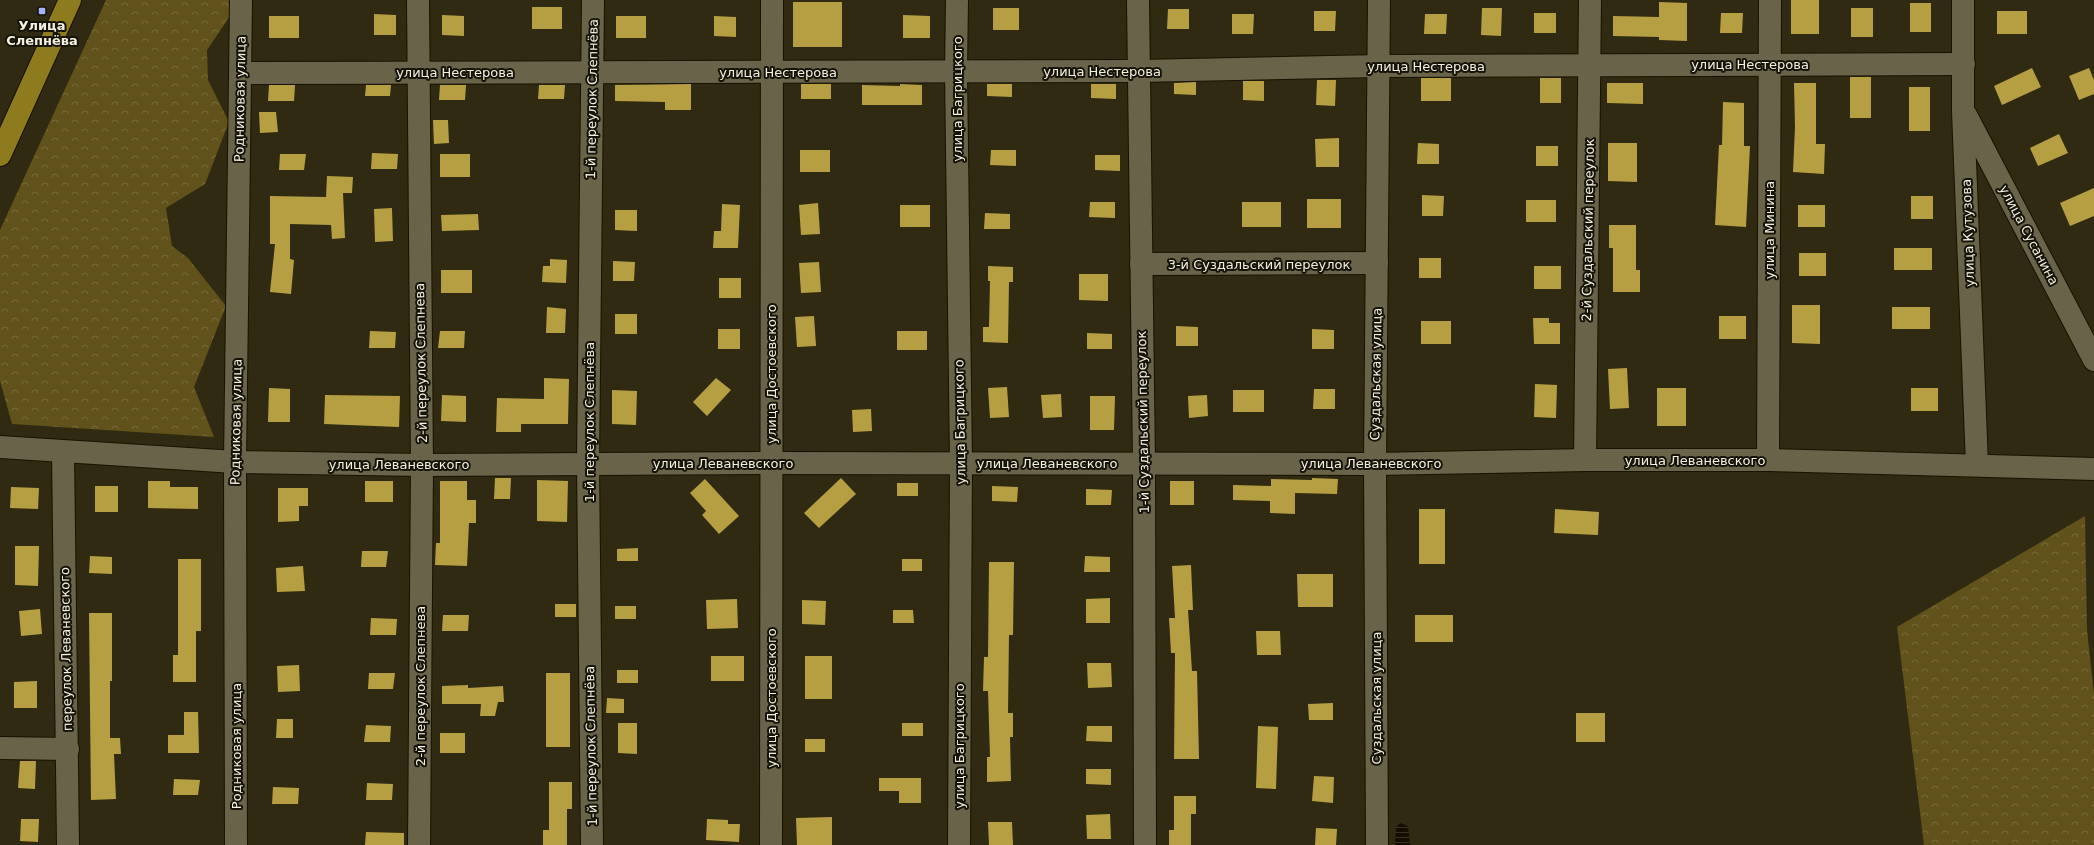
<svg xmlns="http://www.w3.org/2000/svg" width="2094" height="845" font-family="'DejaVu Sans',sans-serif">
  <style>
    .forest { fill: url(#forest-crowns) }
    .water { fill: url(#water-rules) }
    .building { fill: #b69f43 }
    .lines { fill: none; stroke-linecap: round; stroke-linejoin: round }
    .minor-casing { stroke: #181200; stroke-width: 24 }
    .major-casing { stroke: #181200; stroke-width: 24 }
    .minor { stroke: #696349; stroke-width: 22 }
    .major { stroke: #8e7b1d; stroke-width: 22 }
    .poi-dot { fill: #a4b2fc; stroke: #151308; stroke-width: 1.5 }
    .labels { text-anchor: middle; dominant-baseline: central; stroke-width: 4; stroke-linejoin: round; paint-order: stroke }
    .poi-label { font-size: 13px; font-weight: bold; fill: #f3efe1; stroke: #151308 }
    .street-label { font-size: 13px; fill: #f3efe1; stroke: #151308 }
  </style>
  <defs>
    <pattern id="forest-crowns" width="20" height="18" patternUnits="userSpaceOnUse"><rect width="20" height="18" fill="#60521a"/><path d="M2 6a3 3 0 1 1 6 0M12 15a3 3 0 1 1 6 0" fill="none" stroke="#776b3b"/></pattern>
    <pattern id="water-rules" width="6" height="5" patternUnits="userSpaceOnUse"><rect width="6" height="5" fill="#150e00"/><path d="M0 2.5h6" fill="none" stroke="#383125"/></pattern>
  </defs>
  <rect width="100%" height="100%" fill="#302a12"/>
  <g class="forest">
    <path d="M106 0H236V7L207 50 208 80 229 122 205 184 166 208 172 246 188 258 226 306 194 387 214 437 12 424 0 381V230Z"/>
    <path d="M2085 516 2087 630 2094 694V845H1924L1897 627Z"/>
  </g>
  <path class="water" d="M1400 823 1408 826 1410 845H1395L1396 827Z"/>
  <g class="building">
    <rect x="1791" y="0" width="28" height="34"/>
    <rect x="793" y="2" width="49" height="45"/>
    <path d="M1659 2 1687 3V41L1659 40V37L1613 36V16L1659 17Z"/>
    <rect x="1910" y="3" width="21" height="29"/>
    <rect x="532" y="7" width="30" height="22"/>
    <rect x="993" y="8" width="26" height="22"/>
    <path d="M1482 8H1502L1501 36 1481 35Z"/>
    <rect x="1851" y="8" width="22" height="29"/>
    <path d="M1168 9H1189V29H1167Z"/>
    <path d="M1314 11H1336L1335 31H1314Z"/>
    <rect x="1997" y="11" width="30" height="23"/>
    <rect x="1534" y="13" width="22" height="20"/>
    <path d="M1721 13H1743L1742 33H1720Z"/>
    <path d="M374 14 396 15V35H374Z"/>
    <path d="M1232 14H1254L1253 34H1232Z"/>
    <path d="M1425 14H1447L1446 34H1424Z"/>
    <path d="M442 15 464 16V36L442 35Z"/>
    <path d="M903 15 930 16V38H903Z"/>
    <rect x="269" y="16" width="30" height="22"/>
    <rect x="616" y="16" width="30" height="22"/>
    <path d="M714 16 736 17V37L714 36Z"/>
    <path d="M2032 68 2041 87 2002 105 1994 86Z"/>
    <path d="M2089 68 2094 80V94L2079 100 2069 76Z"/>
    <rect x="1850" y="77" width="21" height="41"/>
    <rect x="1421" y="78" width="30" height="23"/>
    <rect x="1540" y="78" width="21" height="25"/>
    <path d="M1317 80H1336L1335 106 1316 105Z"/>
    <path d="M1243 81H1264V101L1243 100Z"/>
    <path d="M1196 82V95L1174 94V83Z"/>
    <path d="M1607 83H1643V104L1607 103Z"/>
    <path d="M1794 83H1816V144H1825L1824 174 1793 172 1795 127Z"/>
    <path d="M691 84V110H665V102L615 101V85Z"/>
    <rect x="801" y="84" width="30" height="15"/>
    <path d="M900 84 922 85V105H862V85L900 86Z"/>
    <path d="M987 84H1012V97L987 96Z"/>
    <path d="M1091 84H1116V99L1091 98Z"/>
    <path d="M269 85H295L294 101H268Z"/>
    <path d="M366 85H391L390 96H365Z"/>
    <path d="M440 85H466L465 100H439Z"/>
    <path d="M539 85H565L564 99H538Z"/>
    <rect x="1909" y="87" width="21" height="44"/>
    <path d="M1723 102 1744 103V146H1750L1746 227 1715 225 1719 145H1722Z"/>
    <path d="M259 112H276L278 132 260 133Z"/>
    <path d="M433 120H448L449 143 434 144Z"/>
    <path d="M2059 134 2068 153 2038 166 2030 148Z"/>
    <path d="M1339 138V167H1316L1315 139Z"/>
    <path d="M1418 143 1439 144V164H1417Z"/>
    <path d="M1608 143H1637V182L1608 181Z"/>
    <rect x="1536" y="146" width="22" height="20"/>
    <rect x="800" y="150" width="30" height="22"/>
    <path d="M991 150H1016V166L990 165Z"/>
    <path d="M372 153 398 154 397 169H371Z"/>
    <path d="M280 154H306L304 170H279Z"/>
    <rect x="440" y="154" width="30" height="23"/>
    <path d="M1095 155H1120V171L1095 170Z"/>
    <path d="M327 176 353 177 352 193H343L345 238 332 239 331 225 290 224V259L294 260 291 294 270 292 275 244H270V196L326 197Z"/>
    <path d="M2094 188V216L2070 226 2060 203Z"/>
    <path d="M1422 195 1444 196 1443 216H1422Z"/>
    <rect x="1911" y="196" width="22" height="23"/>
    <rect x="1307" y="199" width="34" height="29"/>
    <rect x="1526" y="200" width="30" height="22"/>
    <path d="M1090 202H1115V218L1089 217Z"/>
    <rect x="1242" y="202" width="39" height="25"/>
    <path d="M818 203 820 234 801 235 799 205Z"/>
    <path d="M722 204 740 205 738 248H713L714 231H721Z"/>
    <rect x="900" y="205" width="30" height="22"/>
    <rect x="1798" y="205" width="27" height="22"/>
    <path d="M392 208 393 241 375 242 374 209Z"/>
    <path d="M615 210H637V231L615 230Z"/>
    <path d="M985 213 1010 214V229H984Z"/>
    <path d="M478 214 479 230 442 231 441 215Z"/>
    <path d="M1609 225H1636V270H1640V292H1613V248H1609Z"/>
    <rect x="1894" y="248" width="38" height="22"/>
    <rect x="1799" y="253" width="27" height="23"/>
    <rect x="1419" y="258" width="22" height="20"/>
    <path d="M550 259 567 260 566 283 542 282 543 266H550Z"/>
    <path d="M613 261 635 262 634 281H613Z"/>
    <path d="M819 262 821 292 801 293 799 263Z"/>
    <path d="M988 266 1013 267V282H1009L1008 343 983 342V327H989L990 281H988Z"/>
    <rect x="1534" y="266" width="27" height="23"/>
    <rect x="441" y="270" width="31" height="23"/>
    <path d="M1079 274H1108V301L1079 300Z"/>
    <rect x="719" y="278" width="22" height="20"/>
    <path d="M1792 305H1820V344L1792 343Z"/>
    <path d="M547 307 566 309 565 333H546Z"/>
    <rect x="1892" y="307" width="38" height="22"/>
    <rect x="615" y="314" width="22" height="20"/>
    <path d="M814 316 816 346 797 347 795 317Z"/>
    <rect x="1719" y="316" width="27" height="23"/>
    <path d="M1533 318H1549V323H1560V344H1534Z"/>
    <rect x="1421" y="321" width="30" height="23"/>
    <path d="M1176 326 1198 327V346H1176Z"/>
    <rect x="718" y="329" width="22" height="20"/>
    <path d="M1312 329 1334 330V349H1312Z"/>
    <path d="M370 331 396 332 395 348H369Z"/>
    <path d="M440 331H465L464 348H438Z"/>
    <rect x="897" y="331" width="30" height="19"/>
    <path d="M1087 333 1112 334V349H1087Z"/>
    <path d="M1627 368 1629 408 1610 409 1608 369Z"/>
    <path d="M544 378 569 379 568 424H521V432H496L497 398 544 399Z"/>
    <path d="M716 378 731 390 707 416 693 402Z"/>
    <path d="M1535 384 1557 385 1556 418 1534 417Z"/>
    <path d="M1007 387 1009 417 990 418 988 388Z"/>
    <path d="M269 388 290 389V422H268Z"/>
    <rect x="1657" y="388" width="29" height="38"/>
    <rect x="1911" y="388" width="27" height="23"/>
    <path d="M1314 389H1335V409H1313Z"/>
    <path d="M612 390 637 391 636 425 612 424Z"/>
    <rect x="1233" y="390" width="31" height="22"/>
    <path d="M1061 394 1062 417 1043 418 1041 395Z"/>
    <path d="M325 395 400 396 399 427 324 424Z"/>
    <path d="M442 395 466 396V422L441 421Z"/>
    <path d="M1207 395 1208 416 1189 418 1188 396Z"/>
    <path d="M1090 396H1115L1114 430H1090Z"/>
    <path d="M871 409 872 431 853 432 852 410Z"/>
    <path d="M495 478H511L510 499H494Z"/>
    <path d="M841 478 856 494 819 528 804 513Z"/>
    <path d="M1312 478 1338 479 1337 494 1295 493V514L1270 513V501L1233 500V485L1271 486V479L1312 480Z"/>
    <path d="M705 479 739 516 719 534 702 515 706 511 690 493Z"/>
    <path d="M537 480 568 481 567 522 537 521Z"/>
    <path d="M148 481H170V487H198V509L148 508Z"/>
    <rect x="365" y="481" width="28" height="21"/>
    <path d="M440 481H467V500H476V523H469L467 566 435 565 436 543H440Z"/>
    <rect x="1170" y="481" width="24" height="24"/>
    <rect x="897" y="483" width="21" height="13"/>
    <rect x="95" y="486" width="23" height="26"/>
    <path d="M992 486 1018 487 1017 502 992 501Z"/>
    <path d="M11 487 39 488 38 509 10 508Z"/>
    <path d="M278 488H308V506H299V521L278 522Z"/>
    <path d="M1086 489 1112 490 1111 505H1086Z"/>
    <rect x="1419" y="509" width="26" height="55"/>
    <path d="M1555 509 1599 512 1598 535 1554 533Z"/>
    <path d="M15 546H39L38 586 15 585Z"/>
    <path d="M638 548V561H617V549Z"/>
    <path d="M362 551H388L386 567H361Z"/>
    <path d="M90 556 112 557V574L89 573Z"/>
    <path d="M1085 556 1110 557V572H1084Z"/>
    <path d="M178 559H201V631H196V682H173V655H178Z"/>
    <rect x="902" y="559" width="20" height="12"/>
    <path d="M989 562H1014L1013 635H1009L1008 713H1013V737H1010L1011 781 987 782V757H990L988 691H983L984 657H988Z"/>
    <path d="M1191 565 1193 610H1188L1192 671H1197L1199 759H1174L1175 653H1171L1169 618H1175L1172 566Z"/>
    <path d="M303 566 305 591 277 592 276 568Z"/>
    <path d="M1297 574H1333V607H1298Z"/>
    <path d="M1110 598V623H1086V599Z"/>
    <path d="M737 599 738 628 707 629 706 600Z"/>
    <path d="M802 600 826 601 825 625 802 624Z"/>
    <rect x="555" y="604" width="21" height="13"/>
    <rect x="615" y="606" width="21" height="13"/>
    <path d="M40 609 42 634 21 636 19 611Z"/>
    <path d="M893 610H913L914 623H893Z"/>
    <path d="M89 613H112V681H110V738H120L121 754H114L116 799 91 800Z"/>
    <path d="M443 615H469L468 631H442Z"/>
    <rect x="1415" y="615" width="38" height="27"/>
    <path d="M371 618 397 619 396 635H370Z"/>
    <path d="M1256 631H1280L1281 655H1257Z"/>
    <rect x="711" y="656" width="33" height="25"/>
    <rect x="805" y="656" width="27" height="43"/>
    <path d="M1087 663H1111L1112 687 1088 688Z"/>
    <path d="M299 665 300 691 278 692 277 666Z"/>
    <rect x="617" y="670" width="21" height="13"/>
    <path d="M369 673H395L393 689H368Z"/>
    <rect x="546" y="673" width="24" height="74"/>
    <path d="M37 681V708H14V682Z"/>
    <path d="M468 685V688L503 686 504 702H498L495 716H480L481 704H442V686Z"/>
    <path d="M607 698 624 699V713H606Z"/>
    <path d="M1333 703V720H1309L1308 704Z"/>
    <path d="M184 712H198L199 753H168V735H184Z"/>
    <rect x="1576" y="713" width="29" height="29"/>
    <path d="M277 719H293V738H276Z"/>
    <path d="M618 723H637V754L618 753Z"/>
    <rect x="902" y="723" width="21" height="13"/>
    <path d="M366 725 391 726 390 742H364Z"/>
    <path d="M1087 726H1112V742L1086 741Z"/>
    <path d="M1258 726 1278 727 1276 789 1256 788Z"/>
    <rect x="440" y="733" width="25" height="20"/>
    <rect x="805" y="739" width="20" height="13"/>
    <path d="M20 761H36L35 789 18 788Z"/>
    <path d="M1086 769H1111V785L1086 784Z"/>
    <path d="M1314 776 1334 777 1333 803 1312 801Z"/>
    <path d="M879 778H921V803H899V791H879Z"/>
    <path d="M174 779 200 780 198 795H173Z"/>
    <path d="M549 782H572V809H567V845H543V830H549Z"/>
    <path d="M367 783 393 784 392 800H366Z"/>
    <path d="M273 787 299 788 298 804H272Z"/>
    <path d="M1174 796H1196V814H1191V845H1169V830H1174Z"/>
    <path d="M1110 814 1111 839H1087L1086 815Z"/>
    <path d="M832 817V845H797L796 818Z"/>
    <path d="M21 819H39L38 842 20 841Z"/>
    <path d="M707 819 728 820V824H740L739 842 706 840Z"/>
    <path d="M988 822H1012L1013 845H989Z"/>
    <path d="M1316 828 1337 829 1336 845H1315Z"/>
    <path d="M366 832 404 833V845H365Z"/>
  </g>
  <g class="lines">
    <g class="minor-casing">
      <g id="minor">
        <path d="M418 0 422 465 419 845"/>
        <path d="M957 0 956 71 961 463 959 845"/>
        <path d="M1138 0 1144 462 1145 845"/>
        <path d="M1963 0V111L1977 465"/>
        <path d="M241 73 1139 71 1379 66 1964 64"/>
        <path d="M1966 115 2094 360"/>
        <path d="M1141 264 1377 263"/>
        <path d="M0 447 235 462 422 465 771 463 1375 464 1585 460H1768L2094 469"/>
        <path d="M63 452 68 845"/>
        <path d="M1585 460 1590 0"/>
        <path d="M1768 460 1770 0"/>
        <path d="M0 748 68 749"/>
        <path d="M236 845 235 462 241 0"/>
        <path d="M592 845 588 463 593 0"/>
        <path d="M771 845 772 0"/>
        <path d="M1377 845 1375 464 1379 0"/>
      </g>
    </g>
    <g class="major-casing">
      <path id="major" d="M0 155 70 0"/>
    </g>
    <use href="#minor" class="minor"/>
    <use href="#major" class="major"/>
  </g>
  <rect class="poi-dot" x="38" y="7" width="8" height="8" rx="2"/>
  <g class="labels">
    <g class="poi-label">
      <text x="42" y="25">Улица<tspan x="42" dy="15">Слепнёва</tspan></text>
    </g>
    <g class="street-label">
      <text x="1750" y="64">улица Нестерова</text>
      <text x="1426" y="66">улица Нестерова</text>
      <text x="1102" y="71">улица Нестерова</text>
      <text x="455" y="72">улица Нестерова</text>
      <text x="778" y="72">улица Нестерова</text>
      <text transform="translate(240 99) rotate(-89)">Родниковая улица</text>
      <text transform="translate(592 99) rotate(-89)">1-й переулок Слепнёва</text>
      <text transform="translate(957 99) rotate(-90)">улица Багрицкого</text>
      <text transform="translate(1588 230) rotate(-89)">2-й Суздальский переулок</text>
      <text transform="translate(1769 230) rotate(-90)">улица Минина</text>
      <text transform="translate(1968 233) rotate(-92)">улица Кутузова</text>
      <text transform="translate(2029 235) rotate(62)">улица Сусанина</text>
      <text x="1259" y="264">3-й Суздальский переулок</text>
      <text transform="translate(421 363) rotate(-91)">2-й переулок Слепнева</text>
      <text transform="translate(771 374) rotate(-90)">улица Достоевского</text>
      <text transform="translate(1376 374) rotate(-89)">Суздальская улица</text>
      <text transform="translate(236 422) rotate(-89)">Родниковая улица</text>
      <text transform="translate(589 422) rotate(-90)">1-й переулок Слепнёва</text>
      <text transform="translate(960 422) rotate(-91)">улица Багрицкого</text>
      <text transform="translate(1143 422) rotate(-91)">1-й Суздальский переулок</text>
      <text x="1695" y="460">улица Леваневского</text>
      <text x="723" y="463">улица Леваневского</text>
      <text x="1047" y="463">улица Леваневского</text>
      <text x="1371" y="463">улица Леваневского</text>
      <text x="399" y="464">улица Леваневского</text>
      <text transform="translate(66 649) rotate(-91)">переулок Леваневского</text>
      <text transform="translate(420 686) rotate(-90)">2-й переулок Слепнева</text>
      <text transform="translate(771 698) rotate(-90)">улица Достоевского</text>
      <text transform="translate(1376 698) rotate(-90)">Суздальская улица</text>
      <text transform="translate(236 746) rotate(-90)">Родниковая улица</text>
      <text transform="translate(591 746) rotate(-91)">1-й переулок Слепнёва</text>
      <text transform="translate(959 746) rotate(-90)">улица Багрицкого</text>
    </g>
  </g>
</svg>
